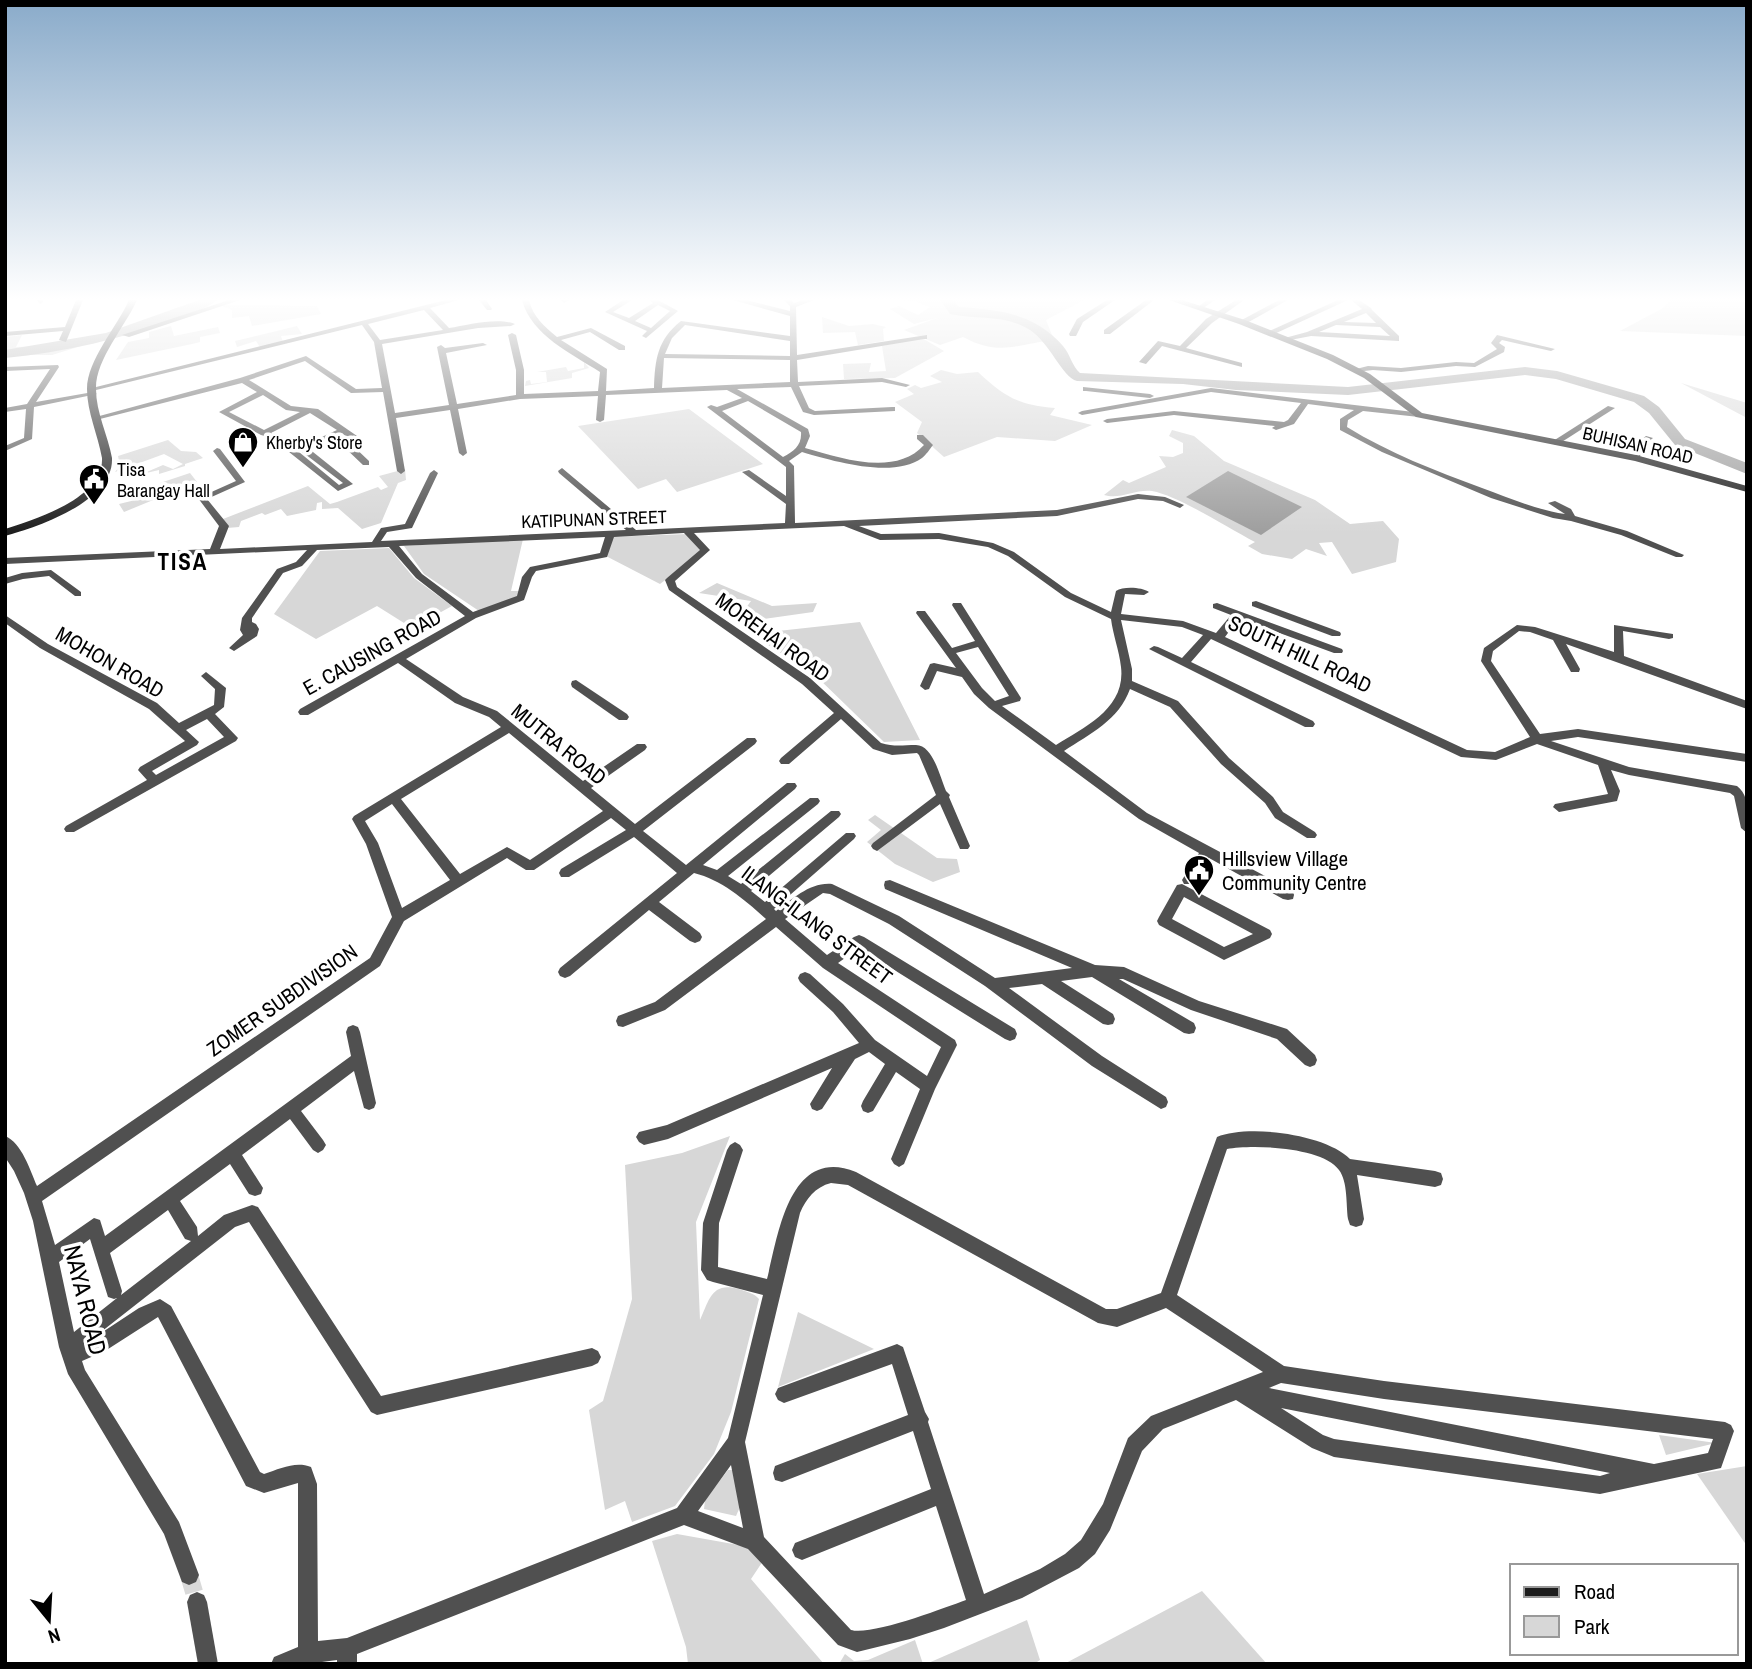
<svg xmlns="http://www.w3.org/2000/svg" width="1752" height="1669" font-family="'Archivo Narrow',sans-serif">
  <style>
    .green { fill: #d7d7d7 }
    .water { fill: #9e9e9e }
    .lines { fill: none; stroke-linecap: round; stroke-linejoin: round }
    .river { fill: #9e9e9e; fill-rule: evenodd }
    .street-tunnel { stroke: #d9d9d9; stroke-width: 18; stroke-dasharray: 18 9; stroke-linecap: butt }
    .street { fill: #505050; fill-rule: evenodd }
    .secondary { fill: #1d1d1d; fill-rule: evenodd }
    .labels { text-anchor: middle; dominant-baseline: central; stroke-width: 7; stroke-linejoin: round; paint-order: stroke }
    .far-poi-label { font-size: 18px; fill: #000; stroke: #fff; text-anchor: start }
    .far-street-label { font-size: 18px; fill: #000; stroke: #fff }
    .street-label { font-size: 21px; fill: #000; stroke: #fff }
    .poi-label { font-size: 21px; fill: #000; stroke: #fff; text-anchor: start }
    .far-district-label { font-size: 23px; font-weight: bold; letter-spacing: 2px; fill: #000; stroke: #fff }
    .near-street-label { font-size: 24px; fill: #000; stroke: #fff }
  </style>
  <rect width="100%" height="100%" fill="#fff"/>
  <g class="green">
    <path d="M897 300H1084L1046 320 1054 340C1015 344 1001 357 963 337L940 345 904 330 937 318 914 324 890 309 899 306 918 315 930 307 913 301Z"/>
    <path d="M1671 300H1747V336L1620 331 1663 308Z"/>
    <path d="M220 305 317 306 321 314 252 326 249 316 232 318V310Z"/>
    <path d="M822 317 849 326 873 324 886 327 883 329 884 341 858 345 855 332 823 333Z"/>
    <path d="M171 326 174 336 218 327 220 333 200 337V342L192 344 116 360 128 342 149 338V332Z"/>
    <path d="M297 326 302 334 281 336 283 342 260 347 256 341 237 347 235 341Z"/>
    <path d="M114 331 110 337 52 355H5V337L22 335 16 347 58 346Z"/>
    <path d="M922 338 944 351 895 378 844 379 843 364 871 363 869 372 886 371 882 346Z"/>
    <path d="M584 362 589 368 572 373V378L525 386 526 381 530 380 531 384 547 382 546 372H537L566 367 568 371 584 368Z"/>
    <path d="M941 370 957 374 978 372C1005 397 1018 405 1055 408L1050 415 1092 425 1055 441 997 437 944 457 917 433 922 422 895 402 914 394 907 389 915 385 921 388 942 382 930 376Z"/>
    <path d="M1681 383 1747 403V418Z"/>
    <path d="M689 409 763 464 677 492 666 479 638 489 578 426Z"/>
    <path d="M1172 430 1194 436 1224 461 1315 500 1350 524 1383 521 1399 539 1396 562 1352 574 1332 542 1319 543 1327 556 1306 549 1292 559 1262 554 1248 546 1255 542C1228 528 1179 496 1152 491 1135 489 1120 500 1104 495L1123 480 1129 483 1166 467 1159 456 1173 457 1183 453V443L1169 436Z"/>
    <path d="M168 440 181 451 196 452 203 458 185 464V466L159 474V470L142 474 163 465 173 469 183 464 164 454 115 472 120 466 118 456Z"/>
    <path d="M405 469 406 480 398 483 381 523 362 529 338 508 322 509V502L317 503 316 510 287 516 281 509 265 515 262 513 241 521 239 527 227 528 223 519 308 486 330 504 337 502 378 487 381 490 388 487 379 476Z"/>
    <path d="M190 473 197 482 124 512 119 504 160 494V483Z"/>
    <path d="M688 534 703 551 660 584 604 555 610 537Z"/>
    <path d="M523 539 511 591H520L518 599 482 613 424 574 404 546Z"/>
    <path d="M389 548 414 578 452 606 412 628 377 606 316 639 274 614 320 551Z"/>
    <path d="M717 583 772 606 817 603 813 612 735 623 751 601 699 593Z"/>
    <path d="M860 622 920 740 884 742 816 676 751 634Z"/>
    <path d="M875 815 937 858 957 859 960 872 933 882 895 864 867 842 881 830 868 820Z"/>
    <path d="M730 1136 696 1222 700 1320C709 1301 711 1281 739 1289 747 1292 754 1293 759 1299L731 1412 714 1454 675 1506 632 1522 625 1501 605 1510 589 1410 603 1401 632 1299 625 1165 682 1153Z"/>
    <path d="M798 1312 874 1349 778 1387Z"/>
    <path d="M1659 1435 1716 1443 1666 1455Z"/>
    <path d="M1747 1466V1546L1697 1474Z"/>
    <path d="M728 1470H733L740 1507 736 1516 704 1509 705 1500Z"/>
    <path d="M677 1534 750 1547 763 1561 751 1579 824 1664H688L686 1647 652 1541Z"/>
    <path d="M1202 1591 1267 1664H1064Z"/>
    <path d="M1027 1620 1040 1660 1034 1664H926Z"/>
    <path d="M915 1640 923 1664H839L845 1654 854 1661 868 1660Z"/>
  </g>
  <path class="water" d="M1228 471 1302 507 1261 535 1186 497Z"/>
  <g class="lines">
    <g class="river">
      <path d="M199 300H217C207 309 191 313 178 318 122 339 65 352 5 358V350L106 333Z"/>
      <path d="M940 300H953L959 307C999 310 1035 313 1063 346 1070 354 1072 366 1080 373L1348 387 1525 367 1557 371 1644 396 1659 407 1685 439 1747 463V474L1675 445 1649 413 1634 402 1556 379 1525 375 1348 395 1236 390 1183 384 1077 381C1062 377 1050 343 1030 330 1005 314 978 320 950 314Z"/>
    </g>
    <path class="street-tunnel" d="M189 1575 197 1602"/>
    <g class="street">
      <path d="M37 300H43V302L40 304Z"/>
      <path d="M76 300H83L66 342 59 340 63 331 5 336V332L65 327Z"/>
      <path d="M229 300H240L129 337 122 335Z"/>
      <path d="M446 300H459L430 308 449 328C468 325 497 317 515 324L511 326 478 328 382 344 395 413 449 405 437 347 441 345 445 348 483 343 487 345 446 353 457 404 516 395V370L508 335 512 333 516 335 524 370V394L598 391 600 372C572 354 531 335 522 300H529C533 317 544 326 557 337L591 328 625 346V350H619L590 332 561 340 607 369 606 391 654 388C655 360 657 340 681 321L790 336V316L733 300H746L790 311V306L784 300H791L794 303 803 300H814L796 307 797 355 927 335V339H924L797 360 798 382 882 378 910 385 906 387 882 382 799 386 809 408 815 411 892 407H895V411L814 415 803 412 791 387 737 389 808 429 810 436 805 448C841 458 895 477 924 445L917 439V435H923L933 445C930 449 926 455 922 458 893 479 833 461 802 452L789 461 794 466 795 523 1057 510 1138 494 1165 497 1184 505 1180 508 1163 501 1138 499 1057 516 859 526 881 534 939 533 993 543 1014 552 1071 593 1111 612 1116 591C1123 586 1142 587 1149 592L1144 595 1125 594 1121 614 1183 621 1216 633 1231 615 1213 608V604L1217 603 1342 649 1343 651 1342 653H1334L1239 618 1225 637 1467 750 1495 752 1530 737 1481 661 1484 648 1517 625 1535 627 1614 652V625L1673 634V638L1669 639 1623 631 1624 656 1747 701V709L1566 644 1580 669 1579 672H1571L1553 640 1530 632 1519 631 1493 651 1491 661 1540 734 1578 729 1747 754V762L1578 737 1551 741 1629 767 1737 786C1751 797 1747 816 1747 833L1741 828 1734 796 1730 793 1629 775 1611 770 1620 791 1617 801 1559 812 1553 807 1555 804 1608 794 1598 765 1537 744 1496 760 1461 757 1211 639 1191 662 1313 721 1315 724 1313 727H1305L1149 649 1154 646 1158 647 1182 658 1203 635 1182 627 1121 620 1132 669V681L1178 701 1229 758 1273 797 1283 812 1315 832 1317 835 1315 838H1307L1275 818 1265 803 1221 764 1170 707 1130 689C1119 720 1090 734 1064 751L1147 813 1293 891 1294 895 1293 899 1288 900 1283 899 1209 858 1192 884H1184L1182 880 1199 853 1139 819 989 708 974 694 962 677 937 671 929 689 925 690 920 686 930 664 934 663 956 668 916 613 917 611H925L952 648 975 641 952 605 953 603H961L1021 698 1020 701 1002 706 1056 745C1085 727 1126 708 1121 667 1119 650 1113 635 1111 619L1065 597 1008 556 988 547 939 539 880 540 844 526 694 533 710 550 675 581 677 587 810 678 881 743C894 747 903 745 916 745 933 745 940 777 946 791L950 795 949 797 970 846 968 849H960L940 804 877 851 873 849 871 846 873 843 936 795 919 755 917 753 892 755 873 749 841 719 789 764H781L779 761 781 758 834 713 802 684 669 590 665 580 667 578 700 550 684 533 614 537 607 557 536 571 532 577 524 600 476 618 406 659 463 697 497 711 583 781 637 744H645L647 747 645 750 591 788 635 824 747 738H755L757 741 755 744 643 831 686 865 787 783H795L797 786 795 789 703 865 717 870 810 798H818L820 801 818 804 728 876 741 884 831 811H839L841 814 839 817 751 891 765 902 846 833H854L856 836 854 839 774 909 776 911C793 899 810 882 832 884L899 916 995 978 1072 968 885 889 884 885 885 881 890 880 1095 965 1124 967 1199 1001 1287 1029 1315 1055 1317 1060 1315 1065 1310 1067 1305 1065 1277 1039 1191 1010 1123 979H1119L1194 1023 1196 1028 1194 1033 1189 1034 1184 1033 1092 977 1061 981 1113 1014 1115 1019 1113 1024 1108 1025 1103 1024 1042 984 1009 988 1102 1056 1166 1097 1168 1102 1166 1107 1161 1109 1092 1066 985 986 889 924 830 894 823 893 785 919 827 955 854 937 859 935 864 937 1015 1029 1017 1034 1015 1039 1010 1041 1005 1039 859 948 838 963 955 1040 957 1045 935 1089 904 1164 899 1167 894 1164 891 1159 920 1089 896 1072 873 1111 868 1113 863 1111 861 1106 863 1101 885 1064 869 1052 855 1059 822 1109 817 1111 812 1109 810 1104 832 1068 668 1139 644 1145 639 1142 636 1137 639 1132 667 1125 859 1043 833 1012 800 982 798 978 800 974 805 972 810 974 843 1004 875 1040 927 1076 941 1047 823 968 776 927 665 1010 623 1027 618 1026 616 1021 618 1016 655 1002 766 919C745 900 722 880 694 873L659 902 700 933 702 937 700 941 695 943 690 941 649 910 570 976 565 978 560 976 558 972 560 968 677 873 634 837 569 877H561L559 873 561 869 626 830 611 818 534 870H526L507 858 404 921 380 966 42 1201 55 1245 94 1218 100 1220 105 1236 351 1056 346 1032 348 1027 353 1025 358 1027 360 1032 376 1103 374 1108 369 1110 364 1108 354 1071 301 1111 323 1140 326 1145 323 1150 318 1153 313 1150 290 1119 242 1155 263 1188 261 1194 255 1196 249 1194 230 1164 180 1201 197 1227 198 1236 224 1215 252 1205 258 1207 381 1396 592 1348 598 1351 601 1357 598 1363 592 1366 377 1415 371 1412 249 1222 235 1227 92 1339 139 1308 160 1299 171 1306 260 1472 264 1474C280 1469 295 1461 311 1467L317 1484 318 1641 347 1638 677 1508 728 1438 763 1295 713 1282 707 1280 701 1270 703 1223 727 1150 730 1145 735 1142 740 1145 743 1150 719 1223 718 1267 767 1279C778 1236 789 1145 856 1172L1106 1309H1117L1161 1293 1217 1137C1248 1124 1326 1134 1350 1159L1435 1171 1441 1173 1443 1179 1441 1185 1435 1187 1357 1175 1364 1219 1362 1225 1356 1227 1350 1225 1348 1219C1346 1205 1348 1182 1339 1170 1323 1147 1253 1144 1227 1149L1177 1295 1284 1366 1384 1381 1725 1422 1731 1425 1734 1431 1721 1468 1600 1494 1334 1457 1312 1448 1236 1400 1163 1429 1142 1451 1110 1530 1095 1554 1079 1568 1022 1598 944 1628 910 1639 857 1652 838 1645 748 1549 684 1525 357 1654V1664H337V1660L307 1664H271L274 1657 298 1647V1483L264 1493 246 1486 158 1317 105 1351 82 1361 85 1370 179 1522 199 1575 196 1582 189 1585 182 1582 164 1534 68 1374 59 1347 33 1221 24 1193 14 1171 5 1157V1136C22 1143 30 1170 37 1186L370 958 392 917 366 844 352 819 354 816 501 727 489 717 455 703 398 663 308 715H300L298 712 300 709 465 616 416 578 389 547 317 550 302 566 283 573 252 618V622L256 624 259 629 257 636 234 651 229 648 243 635 240 630 242 618 277 569 296 562 307 550 5 564V558L210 549 219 526 198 498 236 481 213 451 217 448 220 449 245 482 207 499 229 526 220 549 372 542 381 528 405 524 430 473 434 470 438 473 412 528 387 532 381 541 626 530 559 473 558 471 562 468 636 530 785 523 786 504 742 472 749 470 786 496V467L707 407 711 405 717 407 742 398 727 390 606 395 604 420 600 422 596 420 598 396 520 399 458 409 467 453 463 456 459 453 450 410 396 418 405 471 401 474 397 471 383 392 351 393 305 361 249 380 291 406 318 409 357 436V440L350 443 369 461V465H363L342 445V441L348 438 342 433 308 448 353 484 338 491 289 452 337 430 310 413 271 433 276 435V439L261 435 219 412 257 392 242 383 96 420 92 418 240 378 306 356 356 389 382 388 374 342 362 325 92 391 88 389ZM424 310 443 330 380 340 368 324ZM685 325 790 341V356L665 354 672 338ZM664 358 790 360V382L662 388ZM263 395 286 410 300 412 264 430 229 412ZM748 401 801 432C802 445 794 451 783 457L722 411ZM301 451 343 483 339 485 299 452ZM605 537 600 553 530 567 522 577 517 596 473 612 422 574 399 546ZM978 647 1009 696 995 701 982 688 956 653ZM509 733 603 811 530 860 507 847 460 874 401 799ZM392 804 450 880 402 908 378 843 365 821ZM831 1183 848 1185 1098 1323 1117 1327 1166 1308 1263 1372 1151 1416 1128 1438 1103 1504 1081 1540 1065 1554 1040 1569 984 1594 928 1422 929 1419 925 1412 903 1347 897 1344 778 1388 775 1394 778 1400 784 1403 892 1364 908 1415 775 1466 773 1473 775 1480 782 1482 913 1431 931 1489 795 1543 792 1550 795 1557 802 1560 936 1506 966 1600C944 1608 871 1636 851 1630L764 1537 745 1442 800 1213C806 1199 815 1187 831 1183ZM168 1210 185 1239 191 1241 121 1295 122 1291 110 1253ZM90 1239 108 1297 114 1299 117 1298 74 1332 59 1262ZM1281 1383 1384 1399 1713 1439 1708 1453 1654 1464 1269 1388ZM1281 1408 1610 1473 1600 1476 1334 1439 1323 1435ZM731 1465 743 1528 698 1511Z"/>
      <path d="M479 300H486L492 309 491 310H487Z"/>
      <path d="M561 300H569L564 303Z"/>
      <path d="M623 300H632L613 312 629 318 653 303 649 300H658L678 311 646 338 642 336 647 331 605 312ZM658 305 670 311 651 328 635 321Z"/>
      <path d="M1107 300H1115L1083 322 1076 336H1070L1069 334 1077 319Z"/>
      <path d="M1146 300H1154L1110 334H1104V330Z"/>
      <path d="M1207 300H1215L1202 309H1198V307Z"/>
      <path d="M1236 300H1244L1212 323 1186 348 1242 363V367L1162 346 1146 364 1139 362 1158 341 1180 346 1206 319Z"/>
      <path d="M1279 300H1288L1245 324 1238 322Z"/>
      <path d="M1338 300H1348L1272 335 1265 333Z"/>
      <path d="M1351 300H1359L1371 308 1372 310 1399 336V341L1311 336 1285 341 1281 339 1307 332 1362 309ZM1366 313 1376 323 1344 322ZM1336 325 1380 327 1390 336 1319 332Z"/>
      <path d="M1497 335 1555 349 1551 351 1502 340 1499 343 1505 347 1504 352 1475 367 1456 366 1401 372 1373 370 1356 372 1352 370 1368 366 1401 368 1456 362 1474 363 1497 349 1491 343Z"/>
      <path d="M58 365 59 367 36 402 93 392 97 394 34 407 32 439 5 451V446L24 438 26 409 5 412V408L27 404 50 369 5 371V367Z"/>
      <path d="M1083 387 1150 394 1154 396 1150 398 1086 391H1083Z"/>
      <path d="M1211 388 1422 413 1423 415 1419 417 1363 411 1348 420 1347 427C1389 453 1436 471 1482 488 1509 498 1537 510 1565 514L1548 503 1555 501 1571 509 1575 516 1627 531 1684 555 1682 557H1676L1621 535 1571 521 1553 518 1491 498 1382 452 1340 430V419L1354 410 1308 404 1294 424 1276 430 1272 428 1275 426 1174 415 1107 423 1103 421 1107 419 1174 411 1284 422 1288 420 1301 403 1211 392 1082 415 1078 413 1082 411Z"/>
      <path d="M1608 406 1615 408 1557 445 1550 443Z"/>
      <path d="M1646 436 1653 438 1643 446 1639 460H1633L1635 445Z"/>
      <path d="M51 570 81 592V596H75L49 576 23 579 5 584V578L22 573Z"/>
      <path d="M1256 601 1340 632 1341 634 1340 636H1332L1252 606V602Z"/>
      <path d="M5 615 48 644 157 703 179 723 214 705 215 689 201 676 206 672 226 688 224 707 215 714 238 738 236 741 74 832H66L64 829 66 826 147 780 138 770 140 767 185 741 149 709 40 648 5 623ZM207 719 224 737 156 775 152 771 197 745 199 742 186 730Z"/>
      <path d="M576 680 627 714 629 717 627 720H619L572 687 571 684 572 681Z"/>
      <path d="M1182 884 1270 930 1272 934 1270 938 1224 960 1159 925 1157 921 1159 917 1177 885ZM1184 897 1253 934 1224 947 1172 919Z"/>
      <path d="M197 1592 204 1595 207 1602 218 1664H198L187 1602 190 1595Z"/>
    </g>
    <g class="secondary">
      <path d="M129 300H137C125 327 95 360 96 389 96 413 108 435 112 458 114 501 38 527 5 536V529C36 519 104 498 102 458 98 435 87 412 87 389 87 360 117 327 129 300Z"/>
      <path d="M1169 300H1182L1245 320 1333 355 1370 374 1422 413 1636 455 1747 486V492L1635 461 1416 417 1364 378 1327 359 1239 324Z"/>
    </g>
  </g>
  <linearGradient id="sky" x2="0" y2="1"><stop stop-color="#8aabca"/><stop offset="0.56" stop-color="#fff"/><stop offset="1" stop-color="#fff" stop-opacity="0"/></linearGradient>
  <rect width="1752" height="534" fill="url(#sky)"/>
  <defs>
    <g id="shop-pin" transform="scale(1.575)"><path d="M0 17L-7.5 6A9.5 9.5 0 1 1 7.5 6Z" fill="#000" stroke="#fff"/><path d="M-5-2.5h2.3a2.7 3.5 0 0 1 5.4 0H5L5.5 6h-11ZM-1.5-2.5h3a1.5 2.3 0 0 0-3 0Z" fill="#fff"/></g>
    <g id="civic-pin" transform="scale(1.575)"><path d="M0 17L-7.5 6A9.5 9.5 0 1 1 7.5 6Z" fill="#000" stroke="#fff"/><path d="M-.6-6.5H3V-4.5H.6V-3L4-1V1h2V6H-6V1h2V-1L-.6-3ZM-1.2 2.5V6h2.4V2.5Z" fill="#fff"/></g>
  </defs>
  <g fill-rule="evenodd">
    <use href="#shop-pin" x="243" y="442"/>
    <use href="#civic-pin" x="94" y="479"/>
    <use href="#civic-pin" x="1199" y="870"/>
  </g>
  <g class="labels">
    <g class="far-poi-label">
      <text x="266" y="442">Kherby's Store</text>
      <text x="117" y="469">Tisa<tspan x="117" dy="21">Barangay Hall</tspan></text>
    </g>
    <g class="far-street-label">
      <text transform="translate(1638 445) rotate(13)">BUHISAN ROAD</text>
      <text transform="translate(594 519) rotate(-2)">KATIPUNAN STREET</text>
    </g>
    <g class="street-label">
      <text transform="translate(773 637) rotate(36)">MOREHAI ROAD</text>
      <text transform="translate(372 652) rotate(-29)">E. CAUSING ROAD</text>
      <text transform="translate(1300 654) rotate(25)">SOUTH HILL ROAD</text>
      <text transform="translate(110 662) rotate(30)">MOHON ROAD</text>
      <text transform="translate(559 744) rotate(39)">MUTRA ROAD</text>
      <text transform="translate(817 925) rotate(37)">ILANG-ILANG STREET</text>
      <text transform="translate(282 1000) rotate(-35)">ZOMER SUBDIVISION</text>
    </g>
    <g class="poi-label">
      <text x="1222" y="858">Hillsview Village<tspan x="1222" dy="24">Community Centre</tspan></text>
    </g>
    <g class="far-district-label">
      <text x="183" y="561">TISA</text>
    </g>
    <g class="near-street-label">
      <text transform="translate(86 1300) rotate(76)">NAYA ROAD</text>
    </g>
  </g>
  <rect width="1752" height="1669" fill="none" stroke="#000000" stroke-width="14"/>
  <rect x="1510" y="1564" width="228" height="91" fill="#ffffff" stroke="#999999" stroke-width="2"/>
  <rect x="1524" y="1587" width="35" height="10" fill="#1d1d1d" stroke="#999999" stroke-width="2"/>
  <text x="1574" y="1599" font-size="21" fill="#000000">Road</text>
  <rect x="1524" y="1616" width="35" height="21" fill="#d7d7d7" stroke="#999999" stroke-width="2"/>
  <text x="1574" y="1634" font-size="21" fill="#000000">Park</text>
  <g transform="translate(49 1620) rotate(162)" stroke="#ffffff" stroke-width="5" paint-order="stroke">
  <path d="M0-5L12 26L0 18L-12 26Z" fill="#000000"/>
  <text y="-10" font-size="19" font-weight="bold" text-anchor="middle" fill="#000000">N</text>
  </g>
</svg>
